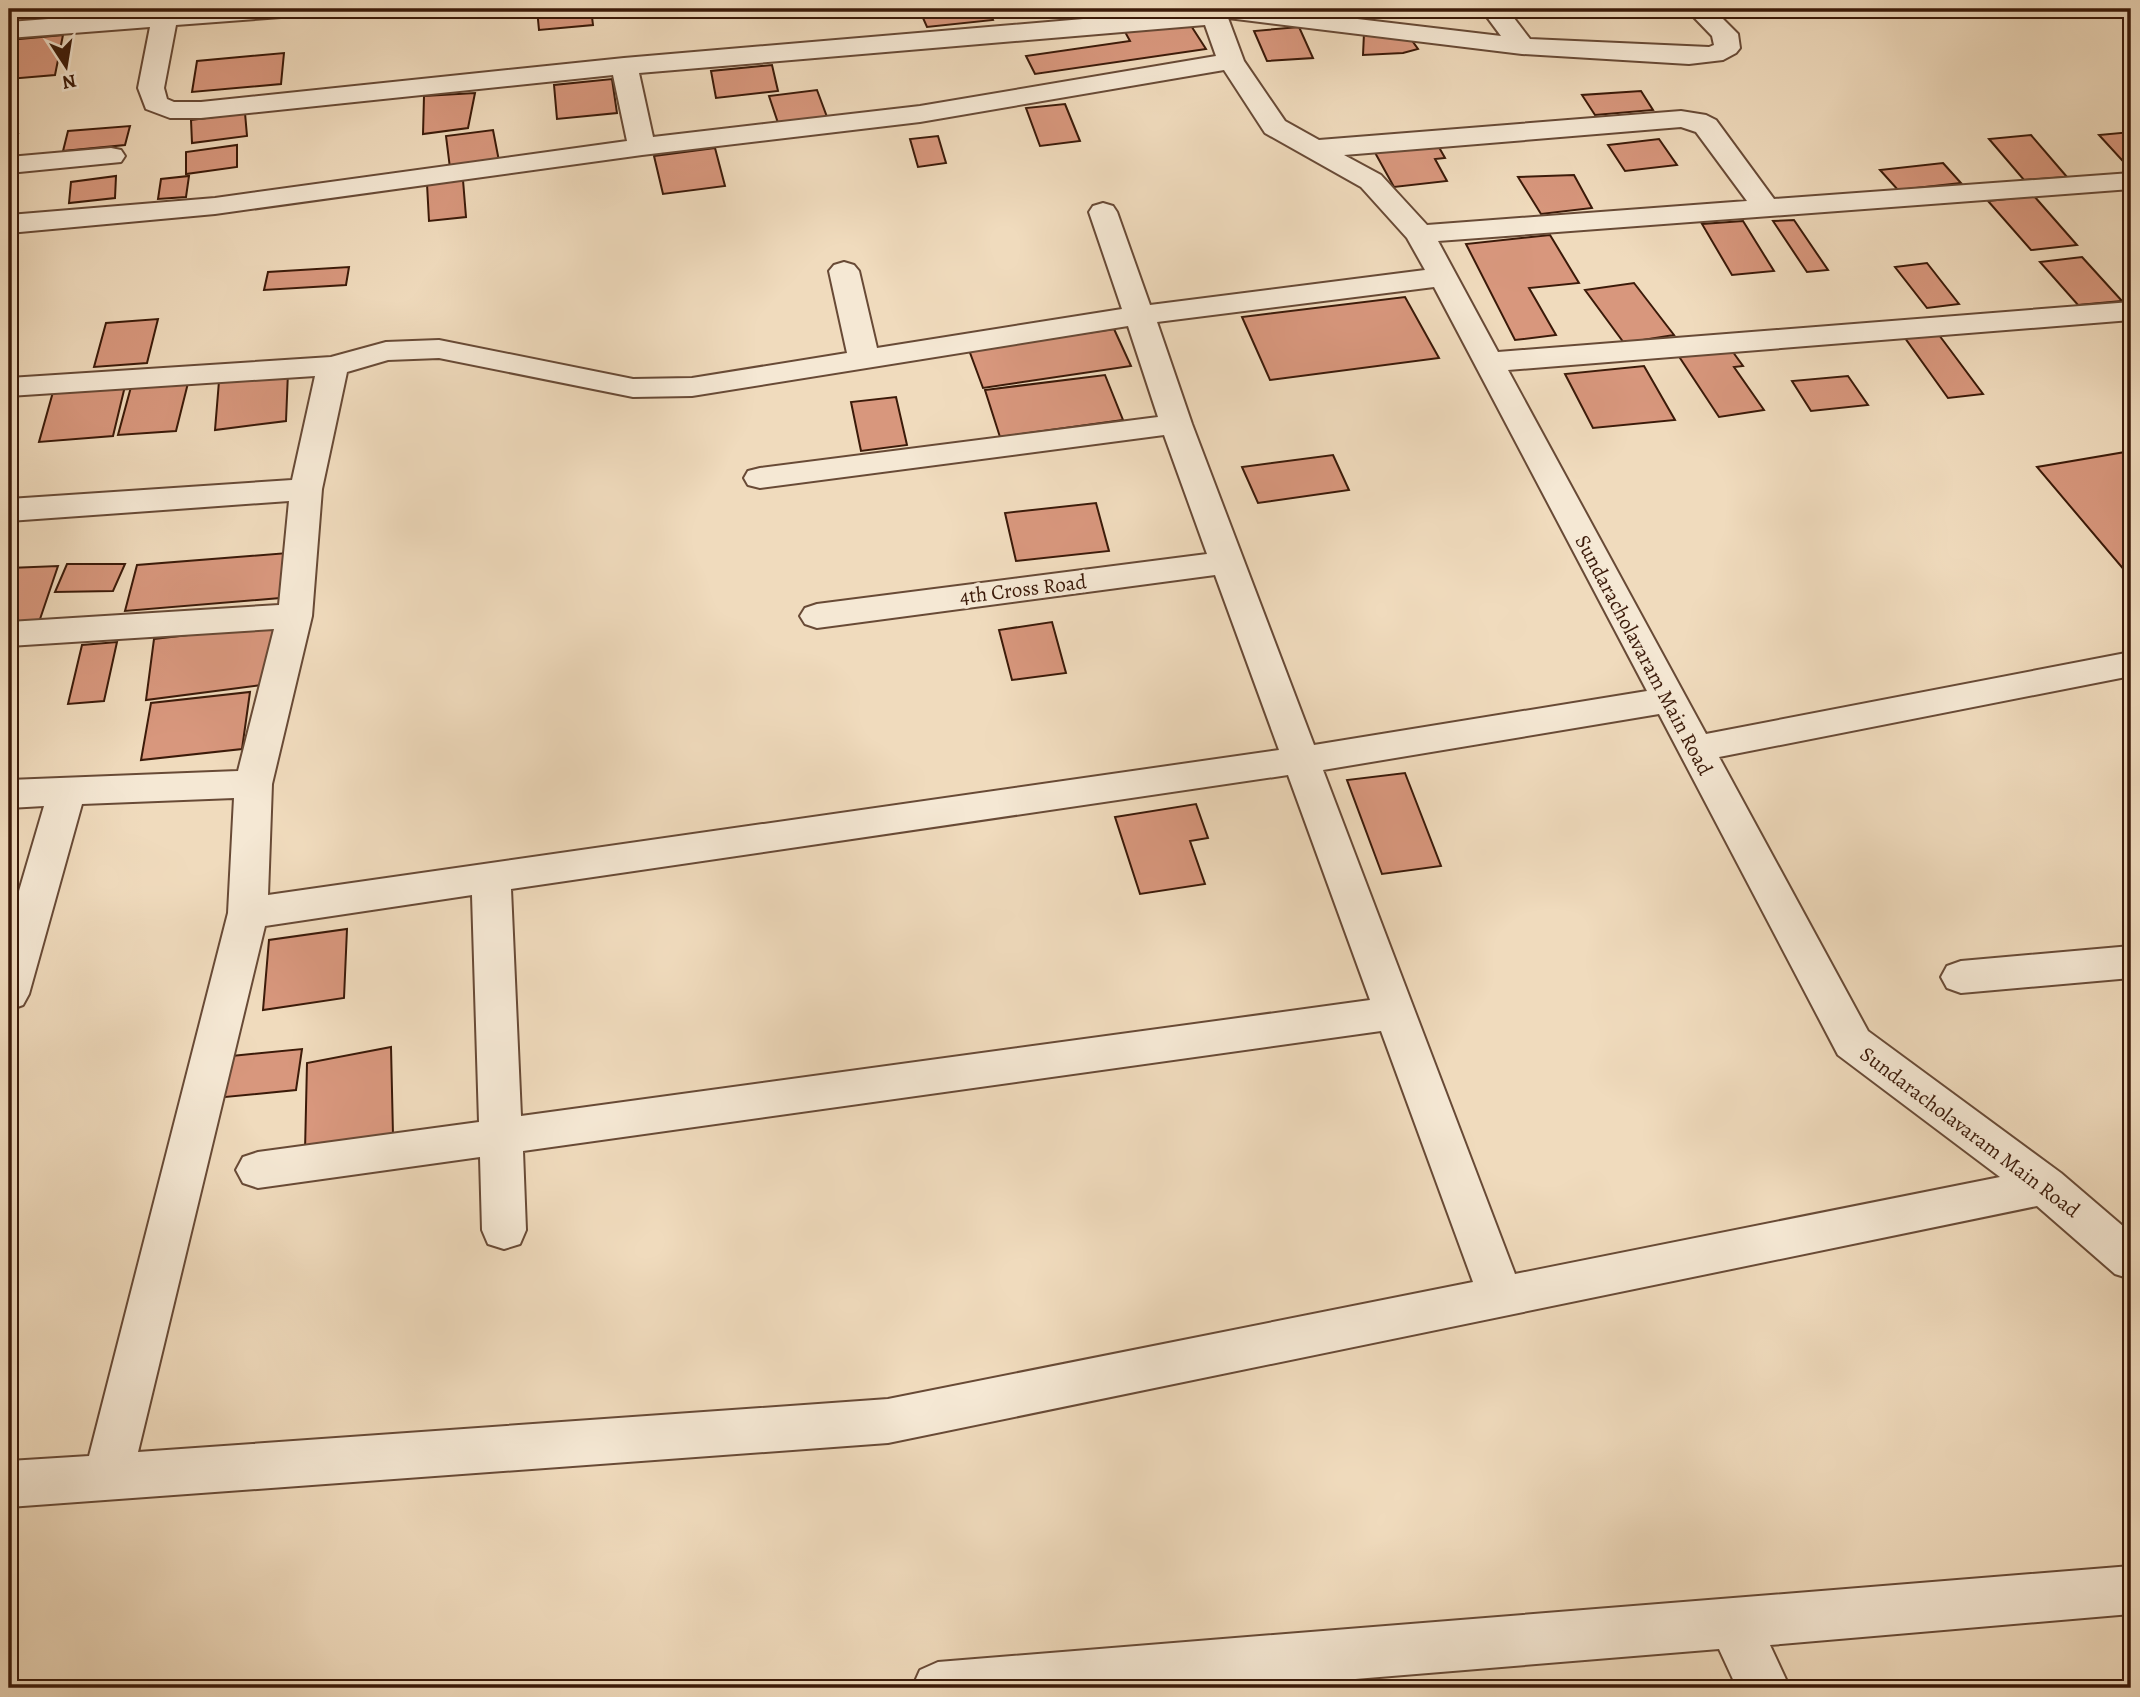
<svg xmlns="http://www.w3.org/2000/svg" width="2140" height="1697" font-family="Alegreya,serif">
  <style>
    .building { fill: #d8977d; stroke: #3b1a09; stroke-width: 2 }
    .lines { fill: none; stroke-linecap: round; stroke-linejoin: round }
    .minor-casing { stroke: #684a36; stroke-width: 4 }
    .minor { fill: #f5e8d4; fill-rule: evenodd }
    .labels { text-anchor: middle; dominant-baseline: central; stroke-width: 7; stroke-linejoin: round; paint-order: stroke }
    .street-label { font-size: 21px; fill: #3b1a09; stroke: #f5e8d4 }
  </style>
  <rect width="100%" height="100%" fill="#f0dbbd"/>
  <filter id="stains"><feTurbulence type="fractalNoise" baseFrequency=".00286" numOctaves="4"/><feColorMatrix values="0 0 0 0 .2 0 0 0 0 .09 0 0 0 0 .02 0 0 0 .5 -.17"/></filter>
  <radialGradient id="worn" r=".72"><stop offset=".6" stop-color="#630" stop-opacity="0"/><stop offset="1" stop-color="#630" stop-opacity=".3"/></radialGradient>
  <g class="building">
    <path d="M537 9H591L593 25 539 30Z"/>
    <path d="M919 9H988L993 20 927 27Z"/>
    <path d="M1188 21 1206 49 1035 74 1026 56 1130 41 1124 30Z"/>
    <path d="M1299 27 1313 58 1267 61 1254 31Z"/>
    <path d="M1364 33 1408 35 1418 49 1403 53 1363 55Z"/>
    <path d="M63 35 55 75 9 79V40Z"/>
    <path d="M284 53 281 84 192 92 197 61Z"/>
    <path d="M772 65 778 91 716 98 711 71Z"/>
    <path d="M612 79 617 113 557 119 554 85Z"/>
    <path d="M817 90 827 117 778 123 769 96Z"/>
    <path d="M1641 91 1653 110 1595 115 1582 95Z"/>
    <path d="M475 93 468 128 423 134 424 96Z"/>
    <path d="M1065 104 1080 141 1040 146 1026 108Z"/>
    <path d="M245 113 247 136 192 143 191 120Z"/>
    <path d="M130 126 125 145 63 151 68 131Z"/>
    <path d="M493 130 499 161 450 168 446 136Z"/>
    <path d="M2131 132V170L2099 135Z"/>
    <path d="M9 134H18L12 154H9Z"/>
    <path d="M2031 135 2067 177 2024 180 1989 139Z"/>
    <path d="M938 136 946 163 918 167 910 139Z"/>
    <path d="M1659 139 1677 165 1625 171 1608 145Z"/>
    <path d="M1436 142 1445 158 1435 159 1447 181 1394 187 1373 149Z"/>
    <path d="M237 145V167L186 174V152Z"/>
    <path d="M715 148 725 186 663 194 654 156Z"/>
    <path d="M1943 163 1961 183 1898 190 1880 170Z"/>
    <path d="M1574 175 1592 208 1541 214 1518 177Z"/>
    <path d="M116 176 115 198 69 203 71 182Z"/>
    <path d="M189 176 186 197 158 199 161 179Z"/>
    <path d="M463 180 466 217 429 221 427 184Z"/>
    <path d="M2034 196 2077 245 2031 250 1988 201Z"/>
    <path d="M1794 220 1828 270 1807 272 1773 221Z"/>
    <path d="M1743 221 1774 271 1732 275 1702 224Z"/>
    <path d="M1550 235 1579 283 1529 288 1556 335 1515 340 1466 244Z"/>
    <path d="M2082 257 2122 301 2078 305 2040 262Z"/>
    <path d="M1927 263 1959 304 1927 308 1895 267Z"/>
    <path d="M349 267 346 285 264 290 268 272Z"/>
    <path d="M1634 283 1674 335 1624 343 1585 290Z"/>
    <path d="M1405 297 1439 358 1270 380 1242 317Z"/>
    <path d="M158 319 147 363 94 367 106 323Z"/>
    <path d="M1114 329 1131 366 983 388 969 350Z"/>
    <path d="M1939 335 1983 394 1948 398 1905 338Z"/>
    <path d="M1730 348 1743 366 1734 367 1764 410 1719 417 1678 355Z"/>
    <path d="M1644 366 1675 420 1593 428 1565 374Z"/>
    <path d="M288 372 286 421 215 430 219 381Z"/>
    <path d="M1105 375 1123 420 1000 437 985 390Z"/>
    <path d="M1848 376 1868 405 1811 411 1792 381Z"/>
    <path d="M188 383 176 431 118 435 131 387Z"/>
    <path d="M125 386 113 436 39 442 53 392Z"/>
    <path d="M896 397 907 445 861 451 851 402Z"/>
    <path d="M2131 451V578L2037 467Z"/>
    <path d="M1333 455 1349 490 1258 503 1242 467Z"/>
    <path d="M1096 503 1109 551 1016 561 1005 513Z"/>
    <path d="M300 552 292 597 125 611 137 565Z"/>
    <path d="M67 564H125L113 591 55 592Z"/>
    <path d="M58 566 39 622 9 623V568Z"/>
    <path d="M1052 622 1066 673 1012 680 999 630Z"/>
    <path d="M274 625 269 684 146 700 154 639Z"/>
    <path d="M117 642 104 701 68 704 82 645Z"/>
    <path d="M250 692 242 749 141 760 151 703Z"/>
    <path d="M1405 773 1441 866 1382 874 1347 780Z"/>
    <path d="M1196 804 1208 838 1190 841 1205 884 1140 894 1115 817Z"/>
    <path d="M347 929 344 998 263 1010 269 940Z"/>
    <path d="M391 1047 393 1135 305 1151 307 1063Z"/>
    <path d="M302 1049 296 1090 205 1099 212 1058Z"/>
  </g>
  <g class="lines">
    <g class="minor-casing">
      <g id="minor">
        <path d="M153 9H294L290 14 281 17 176 25 164 88 167 99 174 102H201L624 58 1200 9H1273L1501 36 1481 9H1507L1530 39 1709 47 1714 45 1712 36 1686 9H1713L1738 34 1740 48 1736 53 1723 60 1689 64 1522 54 1228 18 1244 61 1285 121 1319 140 1681 111 1706 115 1716 120 1774 199 2131 173V189L1438 241 1498 352 2131 302V320L1508 370 1706 734 2131 652V676L1719 757 1868 1031 2061 1173 2131 1233V1279L2115 1274 2037 1206 888 1443 9 1507V1461L89 1456 228 913 234 798 82 804 29 994 23 1005 9 1010V925L44 806 9 808V780L238 771 274 629 9 646V622L279 605 289 501 9 521V499L292 480 315 376 9 396V378L331 357 386 342 439 340 633 379 692 378 847 353 829 271 834 265 844 262 854 265 859 271 877 348 1122 309 1089 212 1093 206 1103 203 1113 206 1117 212 1150 305 1425 270 1407 238 1361 187 1265 133 1224 70 920 122 642 155 215 214 9 233V215L215 198 627 141 613 75 201 118H170L146 109 138 88 150 27 9 38V22L153 11ZM1205 25 1216 56 920 106 653 137 639 73ZM1681 127 1696 132 1747 201 1427 225 1381 175 1344 155ZM1434 287 1647 691 1314 745 1192 424 1157 322ZM1128 326 1158 417 760 468 748 471 744 478 748 485 760 488 1164 435 1207 554 817 604 805 608 800 616 805 624 817 628 1215 575 1279 750 268 895 272 784 312 616 322 489 347 372 388 360 439 358 633 397 692 396ZM1659 714 1838 1055 2000 1177 1515 1274 1323 770ZM1288 775 1370 1000 521 1116 511 889ZM472 895 479 1122 258 1152 243 1157 236 1170 243 1183 258 1188 480 1157 482 1230 488 1244 504 1249 520 1244 526 1230 523 1151 1381 1031 1473 1282 888 1399 138 1452 265 926Z"/>
        <path d="M111 148 121 150 125 156 121 162 9 173V157Z"/>
        <path d="M2131 946V978L1961 993 1947 988 1941 977 1947 966 1961 961Z"/>
        <path d="M2131 1566V1614L1770 1645 1790 1688H1737L1719 1649 1246 1688H912L920 1670 938 1662Z"/>
      </g>
    </g>
    <use href="#minor" class="minor"/>
  </g>
  <g class="labels">
    <g class="street-label">
      <text transform="translate(1023 589) rotate(-7)">4th Cross Road</text>
      <text transform="translate(1644 655) rotate(62)">Sundaracholavaram Main Road</text>
      <text transform="translate(1970 1132) rotate(37)">Sundaracholavaram Main Road</text>
    </g>
  </g>
  <rect width="2140" height="1697" fill="none" stroke="#f0dbbd" stroke-width="35"/>
  <rect x="10" y="10" width="2119" height="1676" fill="none" stroke="#3b1a09" stroke-width="3.5"/>
  <rect x="18" y="18" width="2105" height="1662" fill="none" stroke="#3b1a09" stroke-width="2"/>
  <g transform="translate(66 66) rotate(168)" stroke="#f5e8d4" stroke-width="5" paint-order="stroke">
  <path d="M0-5L12 26L0 18L-12 26Z" fill="#3b1a09"/>
  <text y="-10" font-size="19" font-weight="bold" text-anchor="middle" fill="#3b1a09">N</text>
  </g>
  <rect width="100%" height="100%" filter="url(#stains)"/>
  <rect width="100%" height="100%" fill="url(#worn)"/>
</svg>
